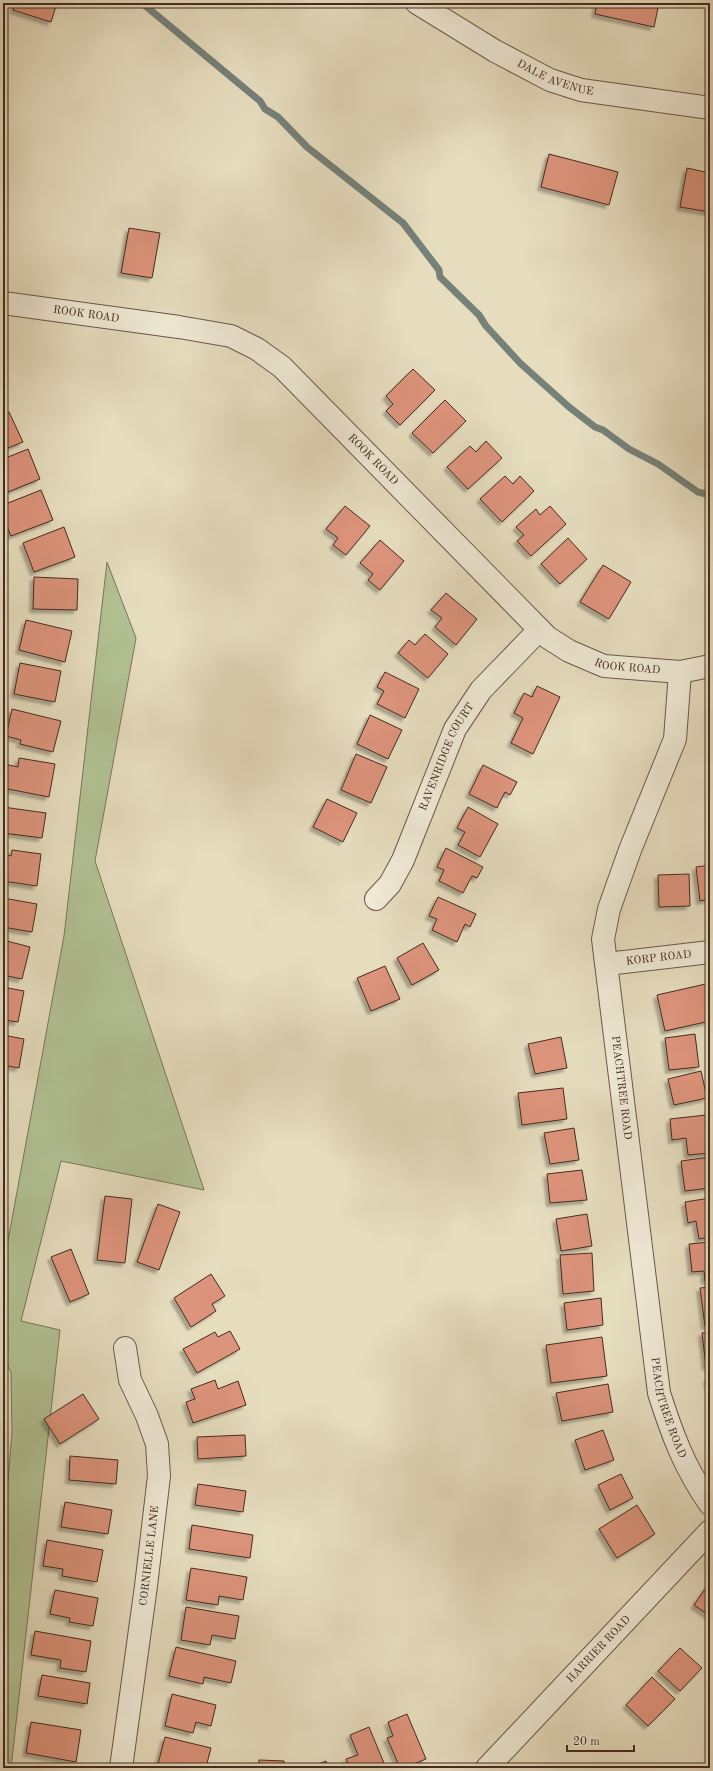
<svg xmlns="http://www.w3.org/2000/svg" width="713" height="1771" font-family="'Old Standard TT',serif">
  <style>
    .green { fill: #b2c294; stroke: #7b765a }
    .lines { fill: none; stroke-linecap: round; stroke-linejoin: round }
    .stream { stroke: #758179; stroke-width: 7 }
    .building { fill: #dd947b; stroke: #442b20; filter: url(#shadow) }
    .minor-casing { stroke: #6c5848; stroke-width: 24 }
    .minor { stroke: #efe9d5; stroke-width: 22 }
    .labels { text-anchor: middle; dominant-baseline: central; stroke-width: 3; stroke-linejoin: round; paint-order: stroke }
    .street-label { font-size: 11px; fill: #442b20; stroke: #efe9d5 }
  </style>
  <defs>
    <filter id="shadow"><feDropShadow dx="-3.5" dy="3.5" stdDeviation="1" flood-color="#0004"/></filter>
  </defs>
  <rect width="100%" height="100%" fill="#e6ddbf"/>
  <filter id="stains"><feTurbulence type="fractalNoise" baseFrequency=".005" numOctaves="4"/><feColorMatrix values="0 0 0 0 .2 0 0 0 0 .09 0 0 0 0 .02 0 0 0 .5 -.17"/></filter>
  <radialGradient id="worn" r=".72"><stop offset=".6" stop-color="#630" stop-opacity="0"/><stop offset="1" stop-color="#630" stop-opacity=".3"/></radialGradient>
  <path class="green" d="M107 562 136 638 95 861 204 1190 61 1161 21 1321 60 1330 11 1768H3V1537L12 1433 11 1372 3 1359V1268L64 936Z"/>
  <g class="lines">
    <path class="stream" d="M142 3 260 101 265 109 278 117 307 147 403 223 439 270 440 277 479 315 486 326 520 363 569 407 595 427 603 430 629 449 658 464 698 492 710 495"/>
  </g>
  <g class="building">
    <path d="M15 3H57L51 22 13 10Z"/>
    <path d="M597 3H659L654 27 595 14Z"/>
    <path d="M549 154 618 172 609 205 541 187Z"/>
    <path d="M687 168 710 173V212L680 207Z"/>
    <path d="M129 228 160 233 152 278 121 273Z"/>
    <path d="M413 369 435 390 400 425 386 411 393 404 386 396Z"/>
    <path d="M3 393 8 405 3 407Z"/>
    <path d="M445 400 466 421 433 453 412 433Z"/>
    <path d="M9 412 23 442 3 450V415Z"/>
    <path d="M486 441 502 458 468 489 447 467 470 446 476 452Z"/>
    <path d="M28 449 40 479 3 494V459Z"/>
    <path d="M505 476 513 484 520 476 534 491 502 522 480 499Z"/>
    <path d="M41 490 53 520 11 536 3 517V505Z"/>
    <path d="M345 506 370 526 346 555 333 545 338 538 326 529Z"/>
    <path d="M550 506 566 524 531 556 517 541 524 535 516 527 536 509 540 515Z"/>
    <path d="M64 527 75 557 34 572 23 543Z"/>
    <path d="M568 538 587 559 560 584 541 564Z"/>
    <path d="M380 540 404 561 380 590 368 580 373 574 360 563Z"/>
    <path d="M603 565 631 582 609 619 580 602Z"/>
    <path d="M34 577 78 579 77 610 33 609Z"/>
    <path d="M446 593 477 619 456 645 435 627 442 618 431 610Z"/>
    <path d="M26 620 72 631 65 662 19 650Z"/>
    <path d="M425 634 448 654 428 678 398 653 409 640 415 645Z"/>
    <path d="M20 663 61 671 55 702 14 694Z"/>
    <path d="M385 672 419 689 405 718 377 704 384 691 377 687Z"/>
    <path d="M537 686 560 697 533 754 511 743 523 718 514 713 524 693 532 697Z"/>
    <path d="M12 709 61 721 53 752 20 744 21 740 6 736Z"/>
    <path d="M370 715 402 730 388 759 357 744Z"/>
    <path d="M356 754 387 767 371 803 341 790Z"/>
    <path d="M19 758 55 764 49 797 3 788 4 764 18 767Z"/>
    <path d="M483 765 517 782 510 795 505 792 497 808 469 794Z"/>
    <path d="M327 799 357 813 343 842 313 827Z"/>
    <path d="M3 807 46 813 42 838 3 833Z"/>
    <path d="M468 807 498 824 480 857 458 845 465 832 457 828Z"/>
    <path d="M446 848 483 867 477 878 472 876 463 893 439 881 444 870 437 867Z"/>
    <path d="M12 850 41 854 37 886 3 881V854L11 856Z"/>
    <path d="M710 865V899L700 901 696 867Z"/>
    <path d="M689 874 690 906 659 907 658 875Z"/>
    <path d="M438 897 476 914 470 927 465 924 457 942 432 930 437 919 429 916Z"/>
    <path d="M3 898 37 904 32 932 3 927Z"/>
    <path d="M3 940 30 947 22 979 3 975Z"/>
    <path d="M423 943 439 970 412 985 397 958Z"/>
    <path d="M385 966 400 999 371 1011 357 978Z"/>
    <path d="M710 983V1021L665 1031 657 995Z"/>
    <path d="M3 987 24 991 18 1022 3 1020Z"/>
    <path d="M695 1034 699 1067 669 1070 665 1038Z"/>
    <path d="M3 1035 24 1039 19 1068 3 1065Z"/>
    <path d="M561 1037 567 1068 535 1074 528 1044Z"/>
    <path d="M701 1071 707 1098 674 1105 668 1079Z"/>
    <path d="M3 1083 7 1084 3 1106Z"/>
    <path d="M563 1088 567 1119 522 1125 518 1093Z"/>
    <path d="M706 1115 710 1138V1153L688 1155 686 1138 672 1140 670 1119Z"/>
    <path d="M574 1128 579 1160 550 1164 544 1133Z"/>
    <path d="M710 1157V1188L685 1191 681 1161Z"/>
    <path d="M582 1170 587 1200 550 1203 547 1174Z"/>
    <path d="M105 1196 132 1199 125 1263 97 1260Z"/>
    <path d="M710 1198V1237L699 1239 696 1221 688 1223 685 1202Z"/>
    <path d="M158 1204 180 1212 159 1270 137 1262Z"/>
    <path d="M587 1214 592 1246 561 1251 556 1219Z"/>
    <path d="M710 1242V1280L705 1281 704 1271 692 1272 689 1244Z"/>
    <path d="M71 1249 89 1294 70 1302 51 1257Z"/>
    <path d="M592 1253 594 1291 563 1294 560 1255Z"/>
    <path d="M211 1274 225 1296 212 1304 216 1311 191 1327 174 1298Z"/>
    <path d="M710 1287V1325L705 1326 700 1288Z"/>
    <path d="M601 1298 603 1325 567 1330 564 1303Z"/>
    <path d="M230 1331 240 1349 197 1373 183 1349 215 1332 218 1337Z"/>
    <path d="M710 1332V1366L706 1367 702 1333Z"/>
    <path d="M602 1337 607 1376 551 1383 546 1345Z"/>
    <path d="M710 1378V1391L707 1379Z"/>
    <path d="M215 1380 218 1389 238 1381 246 1405 193 1423 186 1402 195 1399 191 1389Z"/>
    <path d="M608 1384 613 1412 562 1421 556 1393Z"/>
    <path d="M83 1394 99 1419 60 1444 44 1419Z"/>
    <path d="M603 1430 614 1460 585 1470 575 1440Z"/>
    <path d="M245 1435 246 1456 198 1459 197 1437Z"/>
    <path d="M70 1456 118 1460 116 1484 69 1480Z"/>
    <path d="M621 1474 633 1498 610 1510 598 1485Z"/>
    <path d="M198 1484 246 1491 243 1512 195 1505Z"/>
    <path d="M65 1502 112 1510 108 1534 61 1527Z"/>
    <path d="M637 1505 655 1534 617 1558 599 1529Z"/>
    <path d="M192 1525 253 1535 250 1558 189 1549Z"/>
    <path d="M47 1540 103 1550 97 1582 62 1576 63 1569 43 1566Z"/>
    <path d="M191 1568 247 1577 243 1600 219 1596 218 1605 186 1600Z"/>
    <path d="M710 1582V1616L694 1605Z"/>
    <path d="M55 1590 98 1598 93 1626 69 1622 70 1618 50 1614Z"/>
    <path d="M186 1607 239 1616 235 1639 212 1635 210 1645 181 1640Z"/>
    <path d="M35 1631 91 1641 86 1672 60 1668 61 1660 31 1655Z"/>
    <path d="M176 1647 236 1661 231 1683 204 1677 203 1684 169 1676Z"/>
    <path d="M680 1648 702 1668 680 1691 658 1671Z"/>
    <path d="M42 1675 90 1683 87 1704 38 1696Z"/>
    <path d="M652 1677 675 1699 648 1726 626 1705Z"/>
    <path d="M172 1694 216 1705 211 1726 196 1722 193 1733 165 1726Z"/>
    <path d="M407 1714 426 1759 404 1768H400L387 1738 393 1736 388 1722Z"/>
    <path d="M31 1722 81 1730 76 1762 26 1753Z"/>
    <path d="M369 1727 386 1768H350L346 1759 358 1755 350 1735Z"/>
    <path d="M165 1737 211 1748 206 1767 193 1764 192 1768H172L158 1764Z"/>
    <path d="M259 1760 284 1761V1768H259Z"/>
    <path d="M326 1761 329 1768H308Z"/>
  </g>
  <g class="lines">
    <g class="minor-casing">
      <g id="minor">
        <path id="s1" d="M417 3 495 51 550 80 581 90 710 108"/>
        <path id="s2" d="M3 303 179 327 231 336 257 349 282 367 547 637 569 651 604 666 680 672 710 666"/>
        <path id="s3" d="M680 672 675 739 630 850 609 909 603 939 659 1393C672 1434 685 1469 710 1504"/>
        <path id="s4" d="M376 899 390 884 403 860 455 729 481 690 539 630"/>
        <path id="s5" d="M607 964 710 952"/>
        <path id="s6" d="M121 1768 146 1586 159 1476 157 1444 147 1416 130 1380 125 1348"/>
        <path id="s7" d="M487 1768 710 1531"/>
      </g>
    </g>
    <use href="#minor" class="minor"/>
  </g>
  <g class="labels">
    <g class="street-label">
      <text stroke="none"><textPath href="#s1" startOffset="158">DALE AVENUE</textPath></text>
      <text stroke="none"><textPath href="#s2" startOffset="84">ROOK ROAD</textPath></text>
      <text stroke="none"><textPath href="#s2" startOffset="420">ROOK ROAD</textPath></text>
      <text stroke="none"><textPath href="#s2" startOffset="756">ROOK ROAD</textPath></text>
      <text stroke="none"><textPath href="#s4" startOffset="160">RAVENRIDGE COURT</textPath></text>
      <text stroke="none"><textPath href="#s5" startOffset="52">KORP ROAD</textPath></text>
      <text stroke="none"><textPath href="#s3" startOffset="430">PEACHTREE ROAD</textPath></text>
      <text stroke="none"><textPath href="#s3" startOffset="754">PEACHTREE ROAD</textPath></text>
      <text stroke="none"><textPath href="#s6" startOffset="214">CORNIELLE LANE</textPath></text>
      <text stroke="none"><textPath href="#s7" startOffset="163">HARRIER ROAD</textPath></text>
    </g>
  </g>
  <rect width="713" height="1771" fill="none" stroke="#e6ddbf" stroke-width="16"/>
  <rect x="4" y="4" width="705" height="1763" fill="none" stroke="#442b20" stroke-width="2"/>
  <rect x="8" y="8" width="697" height="1755" fill="none" stroke="#442b20"/>
  <path d="M567 1745v6h67v-6" fill="none" stroke="#442b20" stroke-width="2"/>
  <text x="573" y="1745" font-size="12" fill="#442b20" stroke="#efe9d5" stroke-width="3" paint-order="stroke">20 m</text>
  <rect width="100%" height="100%" filter="url(#stains)"/>
  <rect width="100%" height="100%" fill="url(#worn)"/>
</svg>
